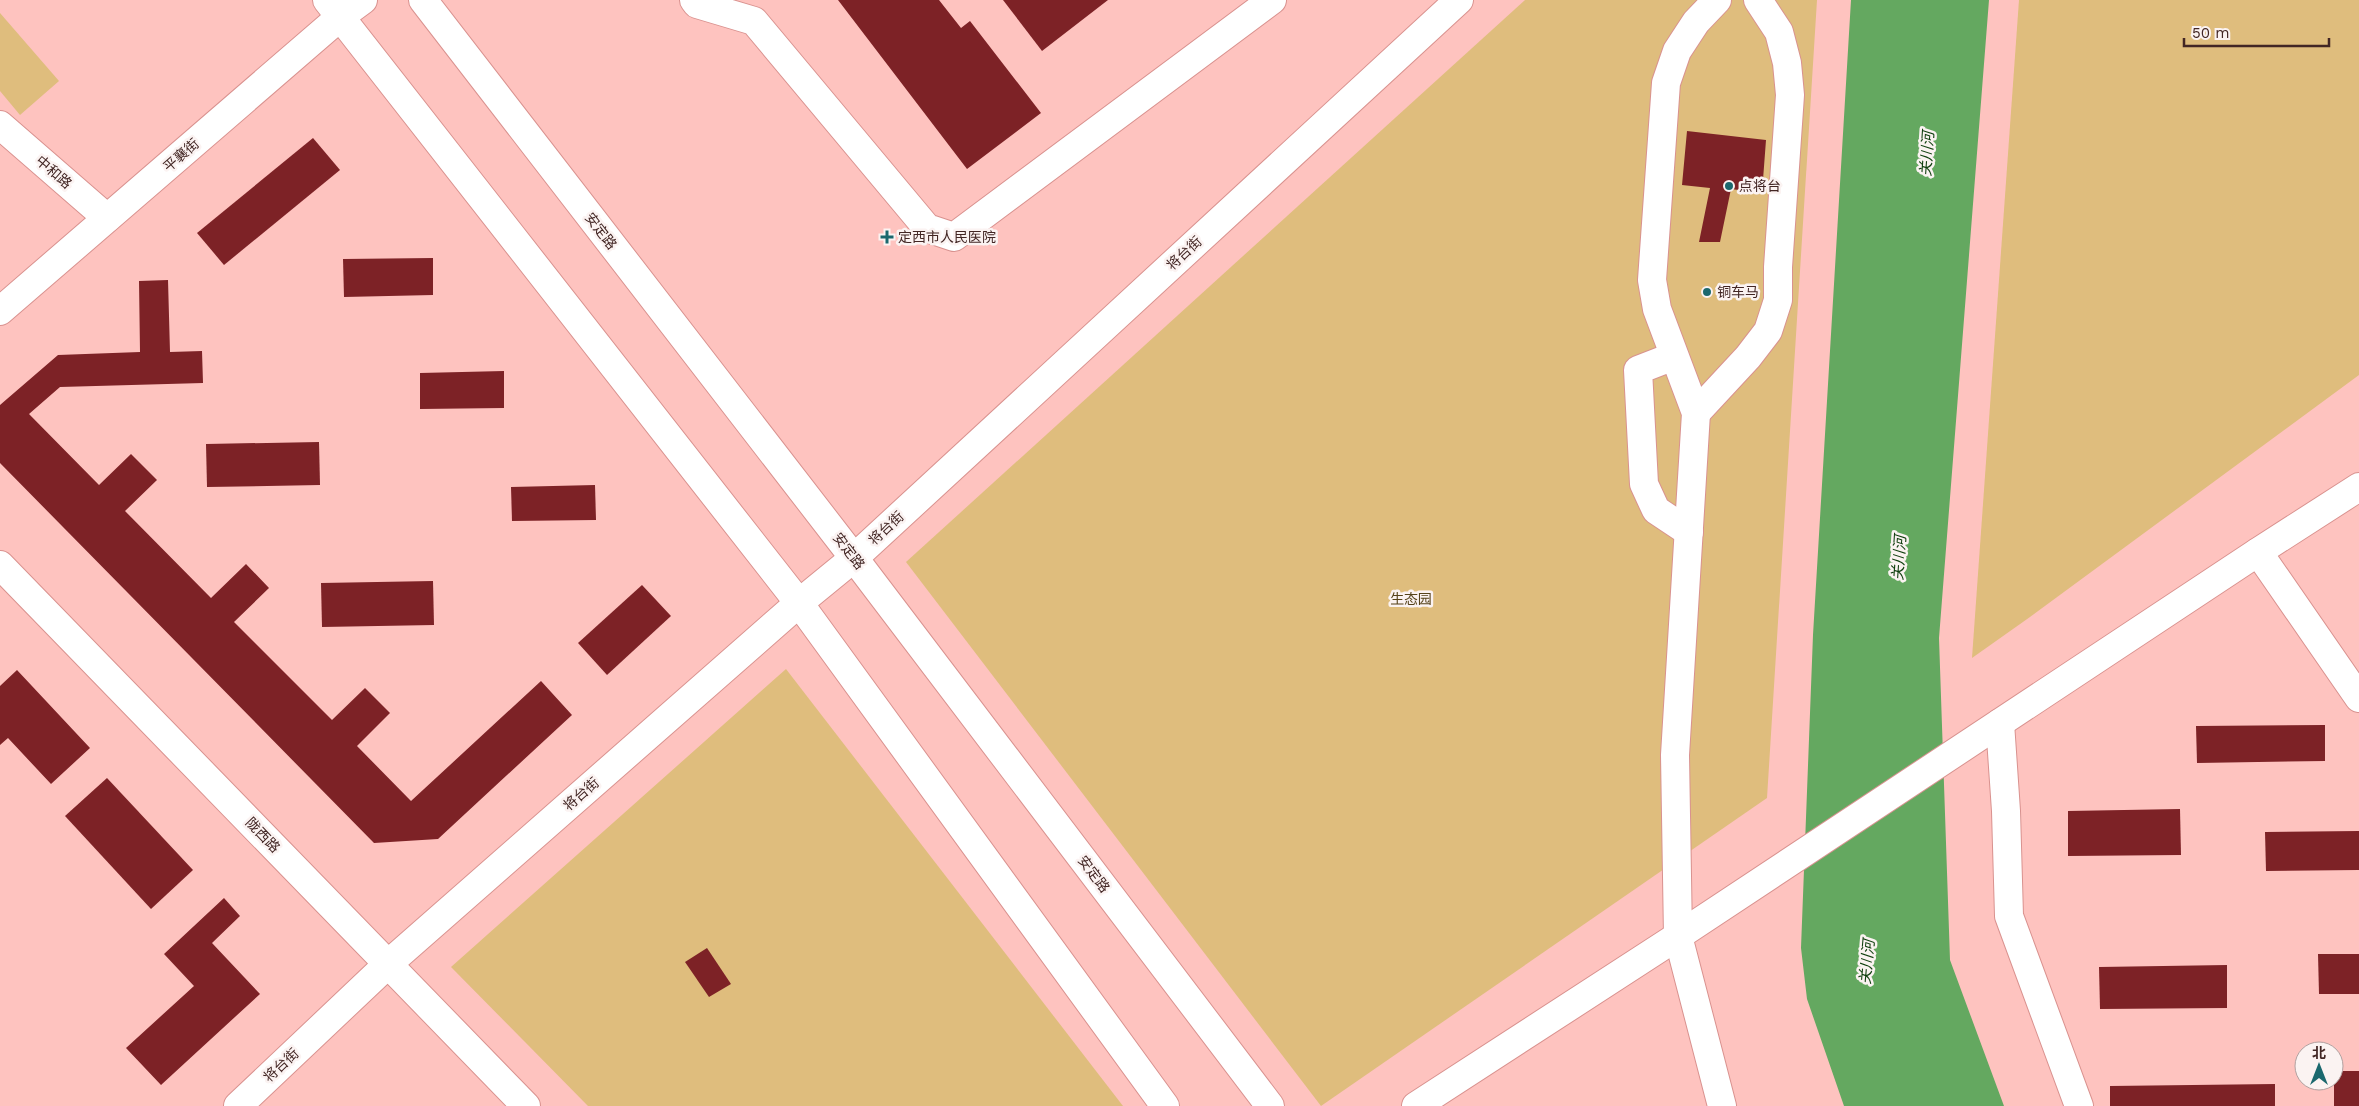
<svg xmlns="http://www.w3.org/2000/svg" width="2359" height="1106" font-family="'Work Sans','Noto Sans SC',sans-serif">
  <style>
    .green { fill: #dfbd7d }
    .water { fill: #64a860 }
    .building { fill: #7d2226 }
    .lines { fill: none; stroke-linecap: round; stroke-linejoin: round }
    .minor-casing { stroke: #d9928f; stroke-width: 30 }
    .major-casing { stroke: #d9928f; stroke-width: 30 }
    .minor { stroke: #fff; stroke-width: 28 }
    .major { stroke: #fff; stroke-width: 28 }
    .poi-dot { fill: #1b686e; stroke: #fbf3f2; stroke-width: 2 }
    .labels { text-anchor: middle; dominant-baseline: central; stroke-width: 5; stroke-linejoin: round; paint-order: stroke }
    .street-label { font-size: 14px; fill: #422624; stroke: #fbf3f2 }
    .poi-label { font-size: 14px; fill: #422624; stroke: #fbf3f2; text-anchor: start }
    .park-label { font-size: 14px; fill: #56431b; stroke: #fbf3f2 }
    .water-label { font-size: 15px; font-style: italic; fill: #0e3e0d; stroke: #fbf3f2 }
  </style>
  <rect width="100%" height="100%" fill="#fec3bf"/>
  <g class="green">
    <path d="M1525 0H1817L1767 798 1321 1106 906 562Z"/>
    <path d="M2019 0H2359V375L2030 617 1972 658Z"/>
    <path d="M0 13 59 81 20 115 0 91Z"/>
    <path d="M786 669 1123 1106H588L451 967Z"/>
  </g>
  <path class="water" d="M1851 0H1989L1939 638 1950 960 2004 1106H1844L1807 999 1801 948 1813 635Z"/>
  <g class="building">
    <path d="M838 0H939L961 28 970 21 1041 113 967 169Z"/>
    <path d="M1003 0H1108L1042 51Z"/>
    <path d="M1687 131 1766 140 1762 193 1731 189 1720 242H1699L1710 188 1682 185Z"/>
    <path d="M313 138 340 170 224 265 197 233Z"/>
    <path d="M433 258V295L344 297 343 259Z"/>
    <path d="M168 280 170 352 202 351 203 383 60 387 29 414 99 485 131 454 157 480 125 511 211 598 246 564 269 588 234 622 332 720 365 688 390 713 357 746 411 801 541 681 572 715 438 839 374 843 0 463V405L58 355 140 352 139 281Z"/>
    <path d="M504 371V408L420 409V373Z"/>
    <path d="M319 442 320 485 207 487 206 444Z"/>
    <path d="M595 485 596 520 512 521 511 487Z"/>
    <path d="M433 581 434 625 322 627 321 583Z"/>
    <path d="M642 585 671 616 607 675 578 643Z"/>
    <path d="M17 670 90 748 51 784 8 738 0 745V686Z"/>
    <path d="M2325 725V761L2197 763 2196 726Z"/>
    <path d="M107 778 193 870 151 909 65 816Z"/>
    <path d="M2180 809 2181 855 2068 856V811Z"/>
    <path d="M2359 831V870L2266 871 2265 832Z"/>
    <path d="M224 898 240 916 212 943 260 994 161 1085 126 1048 194 986 164 954Z"/>
    <path d="M707 948 731 984 709 997 685 962Z"/>
    <path d="M2318 954H2359V994H2319Z"/>
    <path d="M2227 965V1008L2100 1009 2099 967Z"/>
    <rect x="2334" y="1071" width="25" height="35"/>
    <path d="M2275 1084V1106H2110V1086Z"/>
  </g>
  <g class="lines">
    <g class="minor-casing">
      <g id="minor">
        <path d="M694 0 697 4 754 21 927 228 954 237 1272 0"/>
        <path d="M1717 0 1696 22 1677 51 1666 83 1652 280 1657 309 1696 413 1675 755 1678 936 1722 1106"/>
        <path d="M0 125 107 218"/>
        <path d="M0 311 340 17 363 0"/>
        <path d="M1674 356 1638 370 1644 484 1656 510 1689 532"/>
        <path d="M1696 413 1748 357 1768 331 1778 300V267L1790 95 1787 63 1779 32 1758 0"/>
        <path d="M2258 552 2359 698"/>
        <path d="M0 565 526 1106"/>
        <path d="M2000 723 2006 811 2009 916 2079 1106"/>
        <path d="M238 1106 388 964 799 603 854 558 1459 0"/>
        <path d="M1416 1106 1678 936 2258 552 2359 487"/>
      </g>
    </g>
    <g class="major-casing">
      <g id="major">
        <path d="M327 0 799 603 1165 1106"/>
        <path d="M423 0 854 558 1270 1106"/>
      </g>
    </g>
    <use href="#minor" class="minor"/>
    <use href="#major" class="major"/>
  </g>
  <g class="poi-dot">
    <circle cx="1729" cy="186" r="5"/>
    <path d="M884.5 229.5h5v5h5v5h-5v5h-5v-5h-5v-5h5z"/>
    <circle cx="1707" cy="292" r="5"/>
  </g>
  <g class="labels">
    <g class="street-label">
      <text transform="translate(181 155) rotate(-41)">平襄街</text>
      <text transform="translate(54 172) rotate(41)">中和路</text>
      <text transform="translate(601 231) rotate(52)">安定路</text>
      <text transform="translate(1184 253) rotate(-43)">将台街</text>
      <text transform="translate(886 528) rotate(-43)">将台街</text>
      <text transform="translate(849 551) rotate(52)">安定路</text>
      <text transform="translate(581 794) rotate(-41)">将台街</text>
      <text transform="translate(263 835) rotate(46)">陇西路</text>
      <text transform="translate(1094 874) rotate(53)">安定路</text>
      <text transform="translate(281 1065) rotate(-43)">将台街</text>
    </g>
    <g class="poi-label">
      <text x="1739" y="186">点将台</text>
      <text x="898" y="237">定西市人民医院</text>
      <text x="1717" y="292">铜车马</text>
    </g>
    <g class="park-label">
      <text x="1411" y="599">生态园</text>
    </g>
    <g class="water-label">
      <text transform="translate(1927 154) rotate(-86)">关川河</text>
      <text transform="translate(1899 558) rotate(-86)">关川河</text>
      <text transform="translate(1867 962) rotate(-85)">关川河</text>
    </g>
  </g>
  <g transform="translate(2319 1066)"><circle r="24" fill="#fbf3f2" stroke="#b1a1a0"/>
  <path d="M0-4L9 19L0 12L-9 19Z" fill="#1b686e"/>
  <text y="-8" font-size="14" font-weight="bold" text-anchor="middle" fill="#422624">北</text>
  </g>
  <path d="M2184 38v8h145v-8" fill="none" stroke="#422624" stroke-width="2.5"/>
  <text x="2192" y="38" font-size="15" fill="#422624" stroke="#fbf3f2" stroke-width="4" paint-order="stroke">50 m</text>
</svg>
